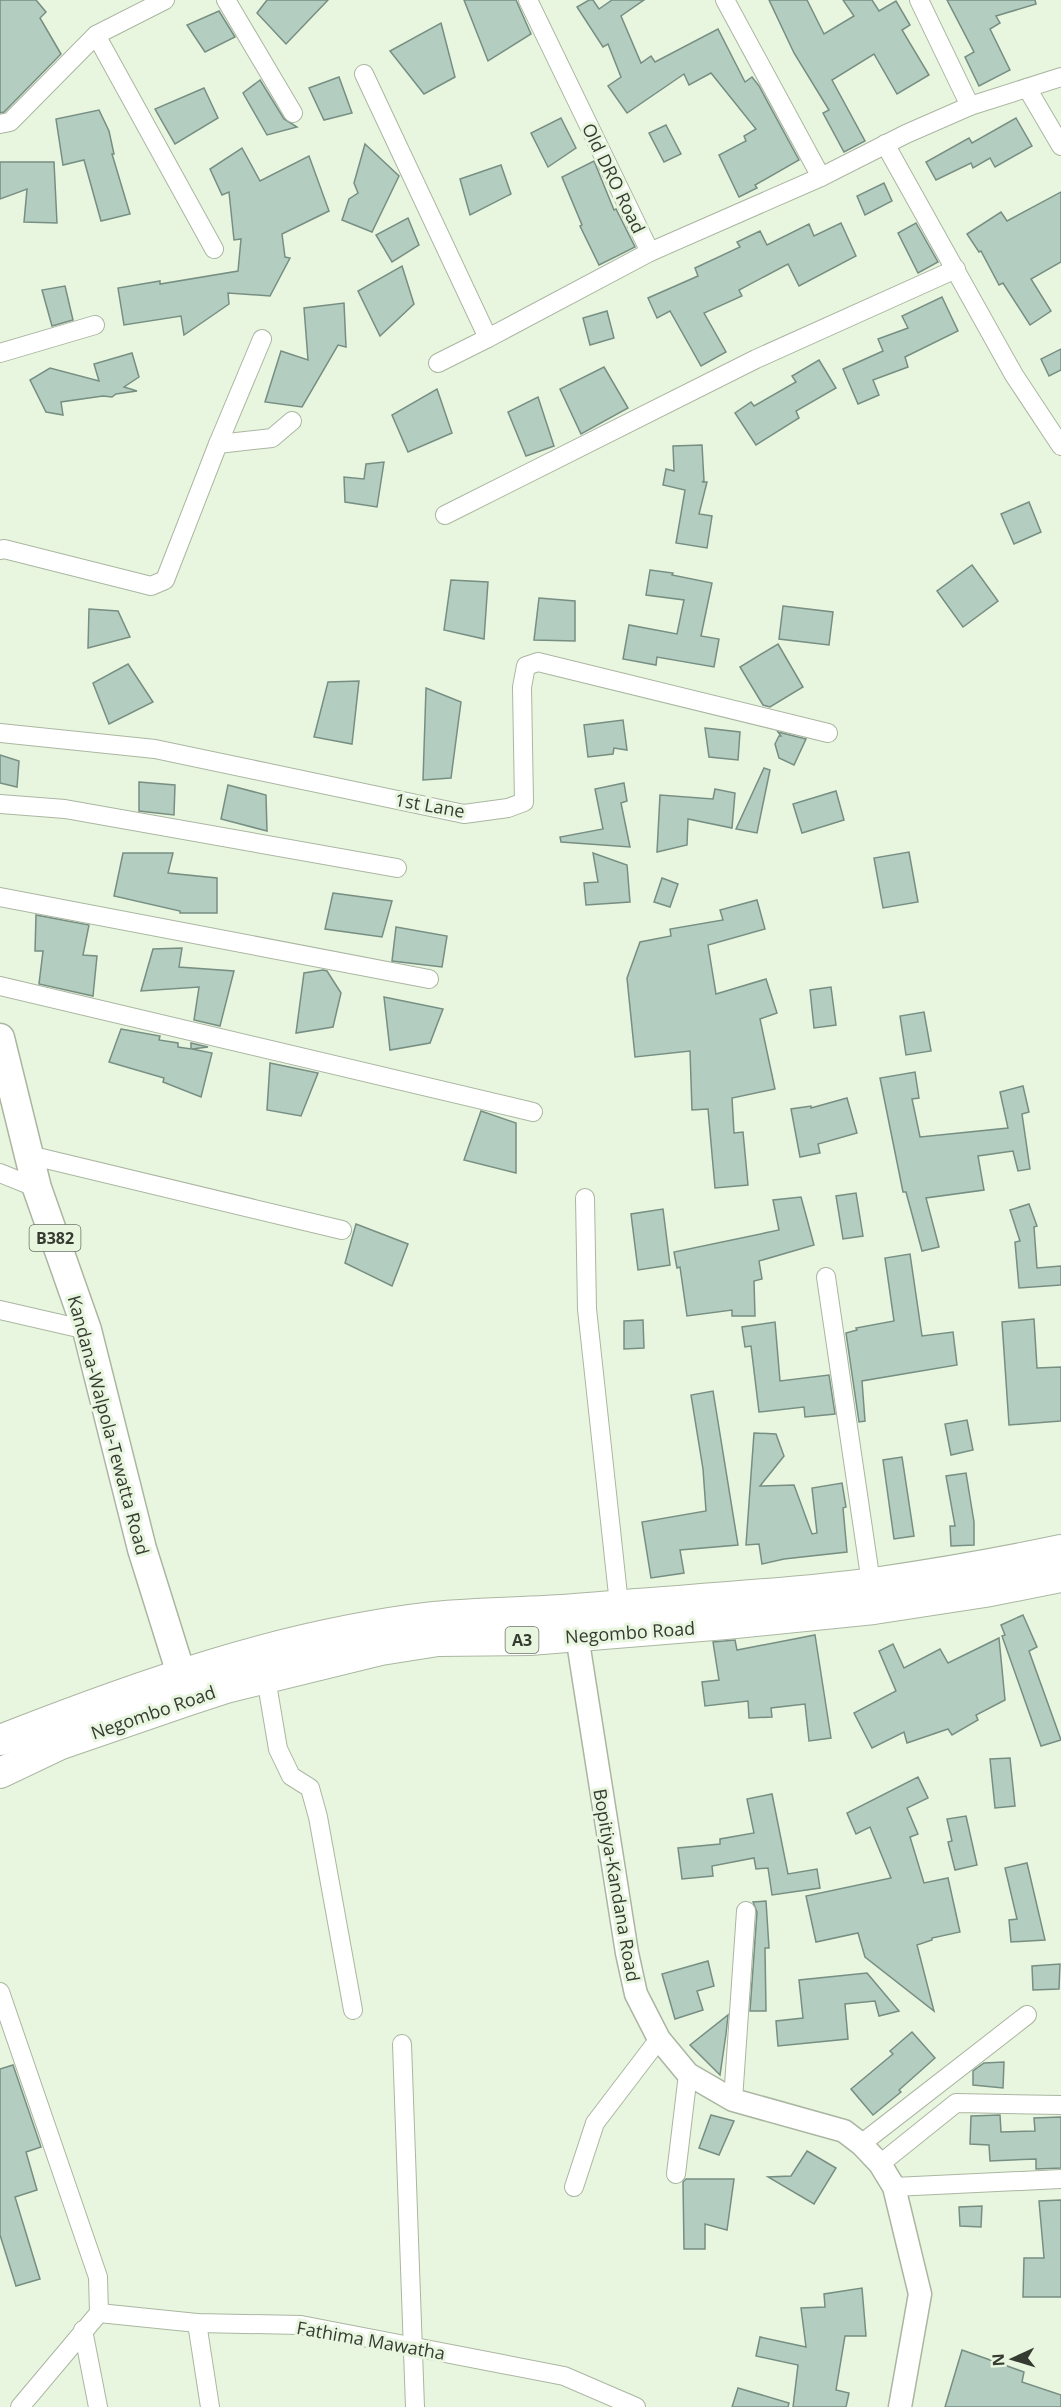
<svg xmlns="http://www.w3.org/2000/svg" width="1061" height="2407" font-family="'Open Sans',sans-serif">
  <style>
    .building { fill: #b3cdc0; stroke: #778f83; stroke-width: 1.5 }
    .lines { fill: none; stroke-linecap: round; stroke-linejoin: round }
    .minor-casing { stroke: #aab6a1; stroke-width: 20 }
    .tertiary-casing { stroke: #aab6a1; stroke-width: 25 }
    .primary-casing { stroke: #aab6a1; stroke-width: 31 }
    .trunk-casing { stroke: #aab6a1; stroke-width: 32 }
    .minor { stroke: #fff; stroke-width: 18 }
    .tertiary { stroke: #fff; stroke-width: 22 }
    .primary { stroke: #fff; stroke-width: 28 }
    .trunk { stroke: #fff; stroke-width: 30 }
    .labels { text-anchor: middle; dominant-baseline: central; stroke-width: 6; stroke-linejoin: round; paint-order: stroke }
    .shield { fill: #e9f6df; stroke: #6c7366; stroke-width: 1.5 }
    .shield-label { font-size: 16px; font-weight: bold; fill: #363b32 }
    .street-label { font-size: 18px; fill: #363b32; stroke: #e9f6df }
  </style>
  <rect width="100%" height="100%" fill="#e9f6df"/>
  <g class="building">
    <path d="M0 0H36L46 12 40 18 61 54 4 112 0 113Z"/>
    <path d="M267 0H328L286 44 257 13Z"/>
    <path d="M464 0H516L531 34 488 61Z"/>
    <path d="M589 0H593L599 9 612 0H644L621 16 641 63 651 56 655 62 718 29 745 82 752 77 759 86 799 160 755 185 757 188 739 197 719 155 746 141 744 136 756 129 711 73 689 85 684 74 627 113 608 86 621 77 608 44 603 47 577 7Z"/>
    <path d="M769 0H807L824 34 854 16 843 0H872L879 11 896 1 910 25 902 30 929 75 897 94 874 54 832 80 865 141 844 152 823 113 829 110 794 53Z"/>
    <path d="M947 0H1035L1036 4 996 16 1000 23 990 29 1010 70 979 86 965 57 974 52Z"/>
    <path d="M219 11 235 37 205 52 187 25Z"/>
    <path d="M441 23 455 77 424 94 390 51Z"/>
    <path d="M339 77 352 113 324 120 309 88Z"/>
    <path d="M260 80 284 119 297 127 267 135 243 93Z"/>
    <path d="M204 88 218 118 175 144 155 109Z"/>
    <path d="M99 110 109 131 114 154H112L130 214 101 221 84 160 63 165 56 119Z"/>
    <path d="M561 118 576 148 548 167 531 133Z"/>
    <path d="M1016 118 1032 146 995 167 990 158 973 168 971 163 936 180 926 162 969 138 972 143Z"/>
    <path d="M666 125 681 154 664 162 649 133Z"/>
    <path d="M365 144 399 176 372 232 342 220 349 199 358 193 354 183Z"/>
    <path d="M242 148 260 181 309 156 329 211 282 234 285 257 290 258 270 296 228 293 229 304 184 335 181 316 124 325 118 288 160 281V284L238 271 241 239 234 240 229 192 222 195 210 169Z"/>
    <path d="M594 161 614 210 616 209 635 247 599 265 580 226 582 225 562 177Z"/>
    <path d="M0 162H54L57 223 24 222 27 189 0 199Z"/>
    <path d="M501 165 511 194 470 215 460 179Z"/>
    <path d="M884 183 892 201 865 215 857 196Z"/>
    <path d="M1061 192V262L1031 279 1051 311 1030 325 1003 283 999 285 981 251 979 252 967 234 1001 212 1007 221Z"/>
    <path d="M408 218 419 245 392 262 376 235Z"/>
    <path d="M841 223 856 256 799 286 788 264 739 290 742 296 704 313 726 352 701 366 670 311 657 318 648 298 698 276 695 268 740 247 737 242 760 231 767 245 809 224 814 236Z"/>
    <path d="M916 223 938 262 918 273 898 233Z"/>
    <path d="M402 266 414 304 380 336 358 291Z"/>
    <path d="M65 286 73 320 52 326 42 290Z"/>
    <path d="M942 297 958 331 905 357 908 367 873 380 879 395 858 404 843 369 883 351 878 339 908 328 902 316Z"/>
    <path d="M344 303 346 347 338 345 302 407 265 402 281 351 308 360 304 308Z"/>
    <path d="M607 311 614 338 590 345 583 318Z"/>
    <path d="M1061 349V370L1049 376 1041 359Z"/>
    <path d="M132 353 139 377 124 387 137 391 116 394 112 397 103 396 61 402 63 415 46 412 30 380 50 368 99 381 94 364Z"/>
    <path d="M819 360 836 388 796 411 799 418 756 445 735 413 751 402 754 406 796 382 792 376Z"/>
    <path d="M604 367 628 408 581 434 560 389Z"/>
    <path d="M437 389 452 433 408 452 392 415Z"/>
    <path d="M538 397 554 446 526 456 508 412Z"/>
    <path d="M702 445 704 481 702 482H707L699 514 712 516 707 548 676 543 685 490 663 485 666 469 674 471 673 446Z"/>
    <path d="M384 462 377 507 345 502 344 477 364 479 366 464Z"/>
    <path d="M1029 502 1041 532 1014 544 1001 514Z"/>
    <path d="M972 565 998 601 963 627 937 591Z"/>
    <path d="M650 570 673 573 672 575 712 583 701 636 719 639 714 667 657 657 656 665 623 659 629 625 677 634 684 600 646 595Z"/>
    <path d="M451 580 488 582 484 639 444 630Z"/>
    <path d="M539 598 575 601V641L534 640Z"/>
    <path d="M783 606 833 612 829 645 779 639Z"/>
    <path d="M89 609 118 611 130 637 88 648Z"/>
    <path d="M778 644 803 687 770 707 763 705 740 667Z"/>
    <path d="M128 664 153 702 109 724 93 683Z"/>
    <path d="M359 681 352 744 314 737 328 682Z"/>
    <path d="M426 688 461 702 451 778 423 780Z"/>
    <path d="M623 720 627 750 614 748 613 754 588 757 584 725Z"/>
    <path d="M705 728 740 732 738 760 709 757Z"/>
    <path d="M778 732 806 739 794 765 779 758 775 744 779 736H781Z"/>
    <path d="M0 755 19 761 17 787 0 783Z"/>
    <path d="M764 768 770 770 757 833 736 829Z"/>
    <path d="M139 782 175 785 174 815 139 811Z"/>
    <path d="M624 783 627 801 621 803 630 847 561 842 560 837 603 829 595 789Z"/>
    <path d="M228 785 266 795 267 831 221 819Z"/>
    <path d="M715 789 735 793 732 828 688 819 687 845 657 852 660 795 713 799Z"/>
    <path d="M836 791 844 820 802 833 793 804Z"/>
    <path d="M909 852 918 902 883 908 874 858Z"/>
    <path d="M123 853H173L168 873 217 878V913H180V911L114 896Z"/>
    <path d="M593 853 627 865 630 902 586 905 584 883 598 882Z"/>
    <path d="M662 878 678 884 670 907 654 902Z"/>
    <path d="M333 893 392 901 382 937 325 929Z"/>
    <path d="M757 900 765 929 708 945 716 994 766 979 777 1013 760 1019 775 1089 732 1098 734 1133 743 1132 748 1185 715 1188 708 1109 692 1110 690 1051 635 1057 627 978 640 942 671 936 670 929 723 920 720 910Z"/>
    <path d="M36 915 89 925 83 955 97 956 93 996 39 984 43 951H35Z"/>
    <path d="M396 927 447 936 442 967 392 961Z"/>
    <path d="M182 948 179 967 234 971 220 1026 194 1020 199 987 141 991 153 949Z"/>
    <path d="M323 970 327 971 341 993 333 1027 296 1033 304 973Z"/>
    <path d="M831 987 836 1025 814 1028 810 990Z"/>
    <path d="M384 997 443 1009 430 1043 390 1050Z"/>
    <path d="M924 1012 931 1051 906 1055 900 1016Z"/>
    <path d="M121 1029 160 1036 159 1040 178 1043V1047L191 1049V1043L208 1047 192 1049 212 1053 201 1097 163 1082 164 1078 109 1062Z"/>
    <path d="M270 1063 318 1073 301 1116 267 1110Z"/>
    <path d="M915 1072 919 1098 912 1099 920 1137 1008 1128 1000 1092 1023 1086 1029 1112 1022 1114 1030 1169 1018 1171 1013 1151 978 1156 984 1190 926 1198 939 1247 922 1251 906 1192H903L880 1078Z"/>
    <path d="M847 1098 857 1133 818 1144 820 1153 800 1157 791 1109 811 1106V1108Z"/>
    <path d="M481 1111 516 1123V1173L464 1160Z"/>
    <path d="M856 1193 863 1236 843 1239 836 1196Z"/>
    <path d="M801 1197 814 1245 759 1261 762 1279 754 1281 755 1316H732V1310L687 1316 680 1267 677 1268 674 1252 779 1230 773 1200Z"/>
    <path d="M1029 1204 1037 1226 1034 1227 1037 1268 1061 1266V1285L1019 1288 1015 1242 1020 1241 1010 1210Z"/>
    <path d="M663 1209 670 1265 638 1270 631 1214Z"/>
    <path d="M356 1224 408 1244 392 1286 345 1263Z"/>
    <path d="M910 1254 922 1336 953 1332 957 1365 862 1381 865 1421 859 1422 846 1333 857 1330 856 1328 894 1321 885 1258Z"/>
    <path d="M1034 1319 1037 1368 1061 1367V1421L1009 1425 1002 1322Z"/>
    <path d="M643 1320 644 1348 624 1349V1321Z"/>
    <path d="M775 1322 780 1381 829 1375 835 1414 805 1417 804 1407 759 1412 751 1346 745 1347 742 1327Z"/>
    <path d="M713 1391 738 1545 680 1550 684 1573 651 1578 642 1522 706 1511 703 1469 691 1395Z"/>
    <path d="M967 1420 973 1450 951 1455 945 1424Z"/>
    <path d="M754 1433 776 1434 784 1456 760 1486 794 1485 812 1534 817 1533 812 1488 842 1483 846 1507 843 1508 847 1552 784 1559 762 1564 759 1544 746 1545Z"/>
    <path d="M902 1457 914 1536 894 1539 883 1460Z"/>
    <path d="M966 1473 974 1522V1545L951 1546 950 1526H955L946 1476Z"/>
    <path d="M1023 1615 1037 1647 1029 1651 1061 1740 1041 1746 1002 1636 1005 1635 1001 1625Z"/>
    <path d="M815 1635 831 1738 809 1741 805 1704 771 1708 772 1717 749 1718 748 1701 705 1706 702 1682 719 1680 713 1642 735 1640 737 1650Z"/>
    <path d="M999 1638 1005 1700 976 1715 978 1720 952 1735 948 1729 907 1743 904 1732 872 1748 854 1713 896 1691 879 1651 893 1644 904 1668 940 1649 948 1663Z"/>
    <path d="M1010 1758 1015 1806 995 1808 990 1759Z"/>
    <path d="M918 1777 928 1798 907 1808 918 1834 910 1837 924 1883 948 1878 960 1932 932 1938V1940L917 1945 934 2011 865 1957 858 1933 816 1942 806 1896 891 1878 870 1827 856 1834 847 1813Z"/>
    <path d="M772 1794 788 1874 817 1869 820 1888 772 1895 768 1868 756 1869 754 1858 712 1866 713 1876 682 1879 678 1848 720 1844V1839L754 1833 747 1799Z"/>
    <path d="M966 1816 977 1865 955 1870 948 1842 952 1841 947 1819Z"/>
    <path d="M1027 1863 1045 1940 1011 1942 1009 1920 1017 1919 1005 1868Z"/>
    <path d="M766 1901 769 1948H765L766 2011H750L757 1912 753 1902Z"/>
    <path d="M708 1961 714 1986 697 1991 703 2010 675 2019 662 1974Z"/>
    <path d="M1060 1964 1059 1989 1033 1990 1032 1966Z"/>
    <path d="M867 1973 899 2011 879 2016 875 2001 845 2004 848 2039 778 2046 776 2021 803 2018 799 1980Z"/>
    <path d="M728 2015 726 2034 720 2075 690 2045Z"/>
    <path d="M912 2032 935 2058 899 2090 901 2092 873 2115 851 2089 893 2054 890 2051Z"/>
    <path d="M1004 2062 1003 2088 973 2085V2071L984 2063Z"/>
    <path d="M13 2065 41 2147 26 2152 37 2190 15 2197 40 2279 16 2286 0 2235V2069Z"/>
    <path d="M711 2115 734 2121 719 2155 699 2148Z"/>
    <path d="M1000 2115 1001 2132 1035 2131 1034 2118 1061 2117V2168L1036 2169V2159L990 2161 989 2145 970 2144 971 2116Z"/>
    <path d="M807 2151 836 2168 814 2204 768 2177 791 2176Z"/>
    <path d="M686 2179H734L727 2230 705 2224V2249H684L683 2182Z"/>
    <path d="M1061 2200V2297H1023L1024 2258H1044L1039 2201Z"/>
    <path d="M982 2206 981 2227 960 2226 959 2207Z"/>
    <path d="M862 2288 866 2336H845L836 2390 849 2393 846 2407H793L798 2365 756 2356 760 2337 806 2347 801 2308 825 2307 824 2294Z"/>
    <path d="M962 2350 1024 2372 1022 2382 1061 2395V2407H945Z"/>
    <path d="M738 2388 789 2403 788 2407H732Z"/>
  </g>
  <g class="lines">
    <g class="minor-casing">
      <g id="minor">
        <path d="M226 0 293 113"/>
        <path d="M528 0 650 252 821 177 906 134 970 106 1061 77"/>
        <path d="M725 0 821 177"/>
        <path d="M919 0 970 106"/>
        <path d="M96 35 165 0"/>
        <path d="M364 74 488 338 650 252"/>
        <path d="M1027 88 1061 146"/>
        <path d="M0 124 10 122 96 35 214 249"/>
        <path d="M885 144 1014 375 1061 446"/>
        <path d="M0 353 95 325"/>
        <path d="M438 363 488 338"/>
        <path d="M218 444 262 339"/>
        <path d="M445 515 756 359 956 269"/>
        <path d="M0 550 4 549 151 586 165 580 218 444 272 438 292 421"/>
        <path d="M0 733 155 749 464 814 508 808 524 802 522 687 526 666 538 662 828 733"/>
        <path d="M0 804 65 809 397 868"/>
        <path d="M0 897 429 979"/>
        <path d="M0 986 533 1112"/>
        <path d="M29 1155 342 1230"/>
        <path d="M0 1173 37 1188"/>
        <path d="M585 1198 587 1309 619 1604"/>
        <path d="M826 1277 871 1583"/>
        <path d="M0 1310 87 1330"/>
        <path d="M266 1678 278 1749 291 1776 310 1788 318 1817 353 2010"/>
        <path d="M0 1992 98 2277 99 2313 20 2407"/>
        <path d="M402 2044 415 2407"/>
        <path d="M733 2100 746 1911"/>
        <path d="M861 2144 1027 2015"/>
        <path d="M880 2164 956 2103 1061 2105"/>
        <path d="M676 2174 688 2074"/>
        <path d="M574 2187 595 2123 659 2039"/>
        <path d="M894 2187 1061 2179"/>
        <path d="M99 2313 197 2323 301 2325 564 2376 636 2407"/>
        <path d="M197 2323 210 2407"/>
        <path d="M83 2330 98 2407"/>
      </g>
    </g>
    <g class="tertiary-casing">
      <path id="tertiary" d="M575 1623 627 1953 636 1994 659 2039 688 2074 733 2100 844 2131 861 2144 880 2164 894 2187 920 2294 900 2407"/>
    </g>
    <g class="primary-casing">
      <path id="primary" d="M0 1038 37 1188 87 1330 142 1549 188 1696"/>
    </g>
    <g class="trunk-casing">
      <g id="trunk">
        <path d="M0 1740C140 1685 284 1634 434 1617 480 1612 528 1613 575 1609 674 1600 774 1596 873 1583 936 1574 999 1563 1061 1550"/>
        <path d="M0 1773 61 1744 189 1700 226 1688 381 1650 438 1641 530 1640 726 1624 874 1609 985 1592 1061 1577"/>
      </g>
    </g>
    <use href="#minor" class="minor"/>
    <use href="#tertiary" class="tertiary"/>
    <use href="#primary" class="primary"/>
    <use href="#trunk" class="trunk"/>
  </g>
  <g class="labels">
    <g class="shield">
      <rect x="29.5" y="1225" width="51" height="26" rx="4.5"/>
      <rect x="505.5" y="1627" width="33" height="26" rx="4.5"/>
    </g>
    <g class="shield-label">
      <text x="55" y="1238">B382</text>
      <text x="522" y="1640">A3</text>
    </g>
    <g class="street-label">
      <text transform="translate(614 178) rotate(64)">Old DRO Road</text>
      <text transform="translate(430 805) rotate(10)">1st Lane</text>
      <text transform="translate(109 1425) rotate(75)">Kandana-Walpola-Tewatta Road</text>
      <text transform="translate(630 1632) rotate(-4)">Negombo Road</text>
      <text transform="translate(153 1712) rotate(-19)">Negombo Road</text>
      <text transform="translate(617 1885) rotate(80)">Bopitiya-Kandana Road</text>
      <text transform="translate(371 2340) rotate(10)">Fathima Mawatha</text>
    </g>
  </g>
  <g transform="translate(1013 2359) rotate(266)" stroke="#e9f6df" stroke-width="4.5" paint-order="stroke">
  <path d="M0-4.5L10 22L0 15L-10 22Z" fill="#363b32"/>
  <text y="-9" font-size="16" font-weight="bold" text-anchor="middle" fill="#363b32">N</text>
  </g>
</svg>
